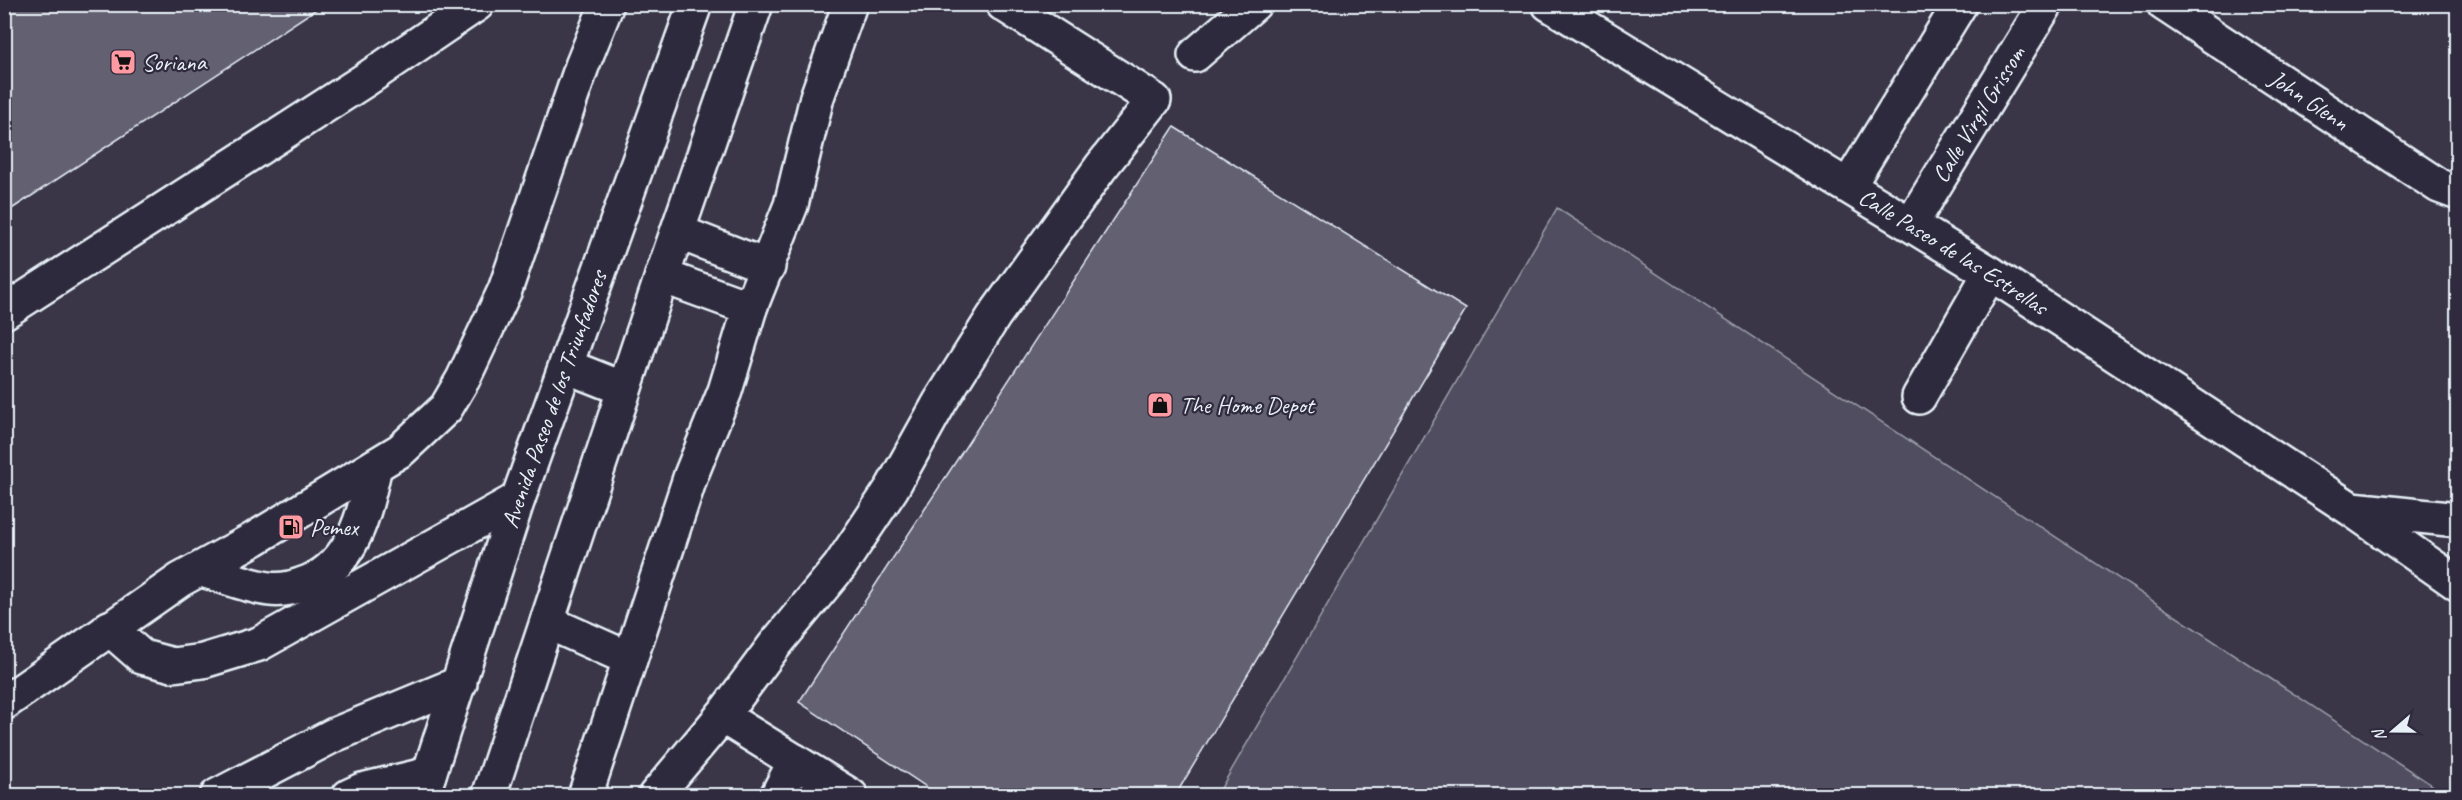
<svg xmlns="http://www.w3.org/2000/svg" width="2462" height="800" font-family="Caveat,sans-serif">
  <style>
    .green { fill: #504e5f; stroke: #9ca0ac; stroke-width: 1.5 }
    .building { fill: #636171; stroke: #e8f1f8; stroke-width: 1.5 }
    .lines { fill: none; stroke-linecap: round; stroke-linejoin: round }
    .minor-casing { stroke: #e8f1f8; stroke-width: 38 }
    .minor { stroke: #2f2a3d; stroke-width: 33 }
    .labels { text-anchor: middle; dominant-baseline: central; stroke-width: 4.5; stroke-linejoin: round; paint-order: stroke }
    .poi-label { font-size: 24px; fill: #e8f1f8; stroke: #2f2a3d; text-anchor: start }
    .street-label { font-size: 24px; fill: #e8f1f8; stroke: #2f2a3d }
  </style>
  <rect width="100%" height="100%" fill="#3a3648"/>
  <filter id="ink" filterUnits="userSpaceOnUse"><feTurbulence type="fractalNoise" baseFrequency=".0167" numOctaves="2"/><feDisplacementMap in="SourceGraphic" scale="12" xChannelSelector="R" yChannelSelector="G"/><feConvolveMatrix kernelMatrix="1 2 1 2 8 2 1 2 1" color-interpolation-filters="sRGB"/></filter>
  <g filter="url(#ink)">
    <path class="green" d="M1557 208 2447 795H1217Z"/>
    <g class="building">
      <path d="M4 4H324L4 214Z"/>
      <path d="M1174 127 1466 309 1175 796H940L799 702Z"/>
    </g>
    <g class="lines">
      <g class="minor-casing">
        <g id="minor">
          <path id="s1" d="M1549 4 1990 273 2351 509 2458 584"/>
          <path id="s2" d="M2164 4 2439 186 2458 193"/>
          <path d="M1195 55 1254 4"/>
          <path d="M1849 185 1960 4"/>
          <path id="s3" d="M1911 224 2046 4"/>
          <path d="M678 232 768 267"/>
          <path d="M662 276 750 308"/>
          <path d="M4 312 365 80 477 4"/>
          <path d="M566 366 624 389"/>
          <path d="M1919 397 1990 273"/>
          <path d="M2352 509 2458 520"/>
          <path d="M202 570C224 576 247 586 269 589 284 591 296 587 309 582 355 562 365 510 375 466"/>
          <path d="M547 622 630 659"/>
          <path d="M109 628 142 657 173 665 203 661 259 644 518 499"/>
          <path d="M4 703 180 580 254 539 401 450 446 408 463 379 505 290 582 66 607 4"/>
          <path d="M722 716 851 796"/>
          <path d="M217 796 334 735 460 683"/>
          <path d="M349 796 362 790 429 774"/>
          <path id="s4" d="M422 796 518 499 695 4"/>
          <path d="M489 796 662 276 756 4"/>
          <path d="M585 796 691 475 725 391 750 308 791 205 817 97 850 4"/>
          <path d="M655 796 722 716 774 646 840 566 892 488 940 402 994 316 1101 167 1154 100 1003 4"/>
          <path d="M777 796 795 761"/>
        </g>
      </g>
      <use href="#minor" class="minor"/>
    </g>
  </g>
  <defs>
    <g id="supermarket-square" transform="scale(1.35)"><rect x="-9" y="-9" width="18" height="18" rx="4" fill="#ff9aa2" stroke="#2f2a3d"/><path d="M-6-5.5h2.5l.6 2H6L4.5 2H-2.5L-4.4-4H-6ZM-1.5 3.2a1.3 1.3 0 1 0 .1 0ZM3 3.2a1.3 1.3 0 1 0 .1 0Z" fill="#111"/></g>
    <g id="shop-square" transform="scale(1.35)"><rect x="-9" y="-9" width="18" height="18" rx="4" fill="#ff9aa2" stroke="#2f2a3d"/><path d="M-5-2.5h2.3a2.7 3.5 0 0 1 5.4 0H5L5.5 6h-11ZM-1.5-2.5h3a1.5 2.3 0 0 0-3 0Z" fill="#111"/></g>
    <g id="fuel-square" transform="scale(1.35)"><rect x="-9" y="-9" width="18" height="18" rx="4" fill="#ff9aa2" stroke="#2f2a3d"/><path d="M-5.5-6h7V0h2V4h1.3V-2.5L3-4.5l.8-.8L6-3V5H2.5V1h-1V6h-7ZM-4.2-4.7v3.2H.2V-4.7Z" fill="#111"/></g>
  </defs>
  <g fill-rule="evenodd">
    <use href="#supermarket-square" x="123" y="62"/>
    <use href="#shop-square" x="1160" y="405"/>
    <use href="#fuel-square" x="291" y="527"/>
  </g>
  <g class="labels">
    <g class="poi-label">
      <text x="142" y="62">Soriana</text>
      <text x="1180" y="405">The Home Depot</text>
      <text x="310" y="527">Pemex</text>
    </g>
    <g class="street-label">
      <text stroke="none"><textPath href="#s2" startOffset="174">John Glenn</textPath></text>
      <text stroke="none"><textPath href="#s3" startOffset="129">Calle Virgil Grissom</textPath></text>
      <text stroke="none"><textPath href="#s1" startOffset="474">Calle Paseo de las Estrellas</textPath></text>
      <text stroke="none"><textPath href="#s4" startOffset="418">Avenida Paseo de los Triunfadores</textPath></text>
    </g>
  </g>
  <rect width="2462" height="800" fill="none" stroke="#2f2a3d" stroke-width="24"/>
  <rect x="12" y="12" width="2438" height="776" fill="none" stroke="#e8f1f8" stroke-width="2" filter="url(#ink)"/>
  <g transform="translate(2393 731) rotate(250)" stroke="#2f2a3d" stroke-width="4.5" paint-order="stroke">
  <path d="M0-4.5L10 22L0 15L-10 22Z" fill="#e8f1f8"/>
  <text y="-9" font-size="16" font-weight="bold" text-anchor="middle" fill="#e8f1f8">N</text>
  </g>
</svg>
